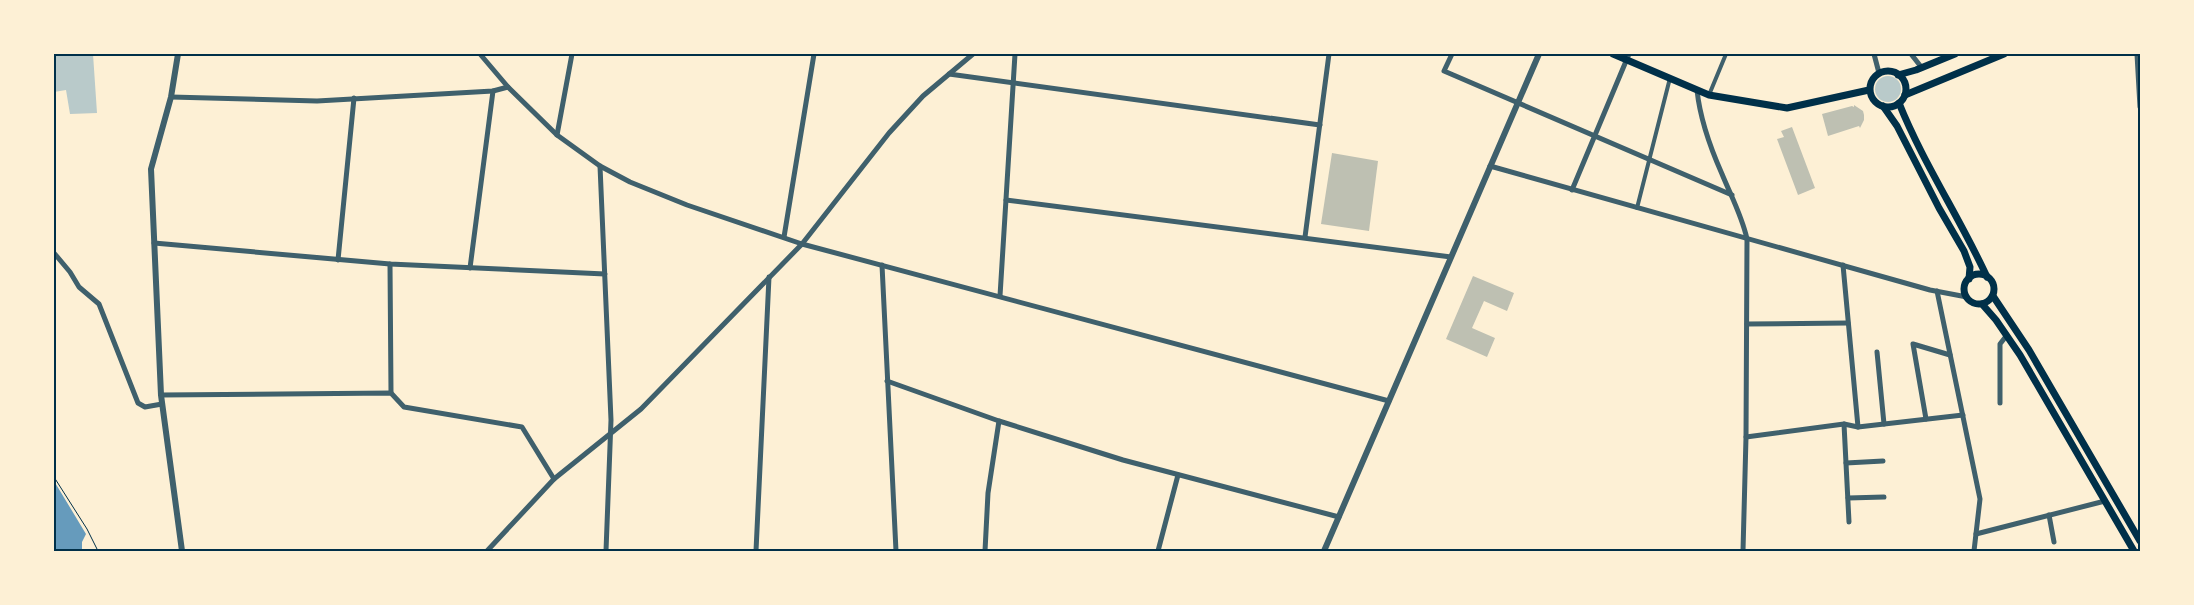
<svg xmlns="http://www.w3.org/2000/svg" width="2194" height="605" font-family="Mulish,sans-serif">
  <style>
    .green { fill: #b9caca }
    .water { fill: #669bbc }
    .building { fill: #bec0b2 }
    .lines { fill: none; stroke-linecap: round; stroke-linejoin: round }
    .path { stroke: #003049; stroke-width: 1 }
    .pedestrian { stroke: #3f606c; stroke-width: 4 }
    .minor { stroke: #3f606c; stroke-width: 5 }
    .tertiary { stroke: #3f606c; stroke-width: 6 }
    .secondary { stroke: #003049; stroke-width: 7 }
    .neatline { fill: none; stroke: #003049; stroke-width: 2 }
  </style>
  <rect width="100%" height="100%" fill="#fdf0d5"/>
  <g class="green">
    <path d="M54 54H93L97 113 70 114 66 90 54 92Z"/>
    <circle cx="1888" cy="89" r="13"/>
  </g>
  <path class="water" d="M54 481 86 534 82 542V551H54Z"/>
  <g class="building">
    <path d="M1854 105 1863 111 1864 115V120L1860 128 1859 126 1828 136 1822 114 1852 106 1854 107Z"/>
    <path d="M1792 127 1815 188 1798 195 1777 139 1784 137 1781 131Z"/>
    <path d="M1332 153 1378 161 1369 231 1321 224Z"/>
    <path d="M1473 276 1514 293 1507 311 1484 301 1472 328 1495 338 1487 357 1446 339Z"/>
  </g>
  <g class="lines">
    <path class="path" d="M54 477 87 529 98 551"/>
    <g class="pedestrian">
      <path d="M1709 95 1726 54"/>
      <path d="M1637 208 1670 78"/>
    </g>
    <g class="minor">
      <path d="M480 54 508 87 557 135 600 166 630 182 687 205 802 244 1389 401"/>
      <path d="M1452 54 1444 71 1732 195"/>
      <path d="M1874 54 1879 73"/>
      <path d="M1911 54 1922 68"/>
      <path d="M2137 54 2140 107"/>
      <path d="M949 74 1320 125"/>
      <path d="M1697 90C1700 119 1710 147 1722 174 1731 196 1742 216 1747 239L1746 437 1743 551"/>
      <path d="M171 97 317 101 493 91 508 87"/>
      <path d="M557 135 572 54"/>
      <path d="M600 166 611 420 606 551"/>
      <path d="M1490 166 1930 290 1967 297"/>
      <path d="M1572 190 1629 54"/>
      <path d="M1006 200 1451 257"/>
      <path d="M784 237 814 54"/>
      <path d="M1305 237 1329 54"/>
      <path d="M154 243 390 264 605 274"/>
      <path d="M54 253 70 272 79 287 99 304 138 403 145 407 162 404"/>
      <path d="M338 260 354 98"/>
      <path d="M390 264 391 393"/>
      <path d="M882 265 896 551"/>
      <path d="M1843 265 1858 427"/>
      <path d="M470 268 493 91"/>
      <path d="M1937 291 1980 499 1974 551"/>
      <path d="M1000 296 1015 54"/>
      <path d="M1747 324 1848 323"/>
      <path d="M1877 352 1884 424"/>
      <path d="M887 381 999 421 1123 460 1339 517"/>
      <path d="M161 395 391 393 404 407 522 427 554 479"/>
      <path d="M2000 403V344L2007 335"/>
      <path d="M1926 419 1913 344 1950 355"/>
      <path d="M1844 424 1849 522"/>
      <path d="M1746 437 1844 424 1858 427 1963 415"/>
      <path d="M1846 463 1883 461"/>
      <path d="M1848 498 1884 497"/>
      <path d="M2049 515 2054 542"/>
      <path d="M1976 534 2105 501"/>
      <path d="M487 551 554 479 641 409 802 244 889 133 923 96 973 54"/>
      <path d="M756 551 769 277"/>
      <path d="M985 551 988 493 999 421"/>
      <path d="M1158 551 1178 475"/>
    </g>
    <g class="tertiary">
      <path d="M178 54 171 97 151 169 161 395 182 551"/>
      <path d="M1324 551 1539 54"/>
    </g>
    <g class="secondary">
      <path d="M1613 54 1709 95 1787 108 1869 90"/>
      <circle cx="1888" cy="89" r="18"/>
      <path d="M1898 75 1916 70 1955 54"/>
      <path d="M1905 95 2004 54"/>
      <path d="M1899 103C1923 163 1960 218 1987 277"/>
      <path d="M1883 106 1897 126 1939 208 1964 251 1970 267 1969 279"/>
      <circle cx="1979" cy="289" r="15"/>
      <path d="M1993 296 2029 350 2140 541"/>
      <path d="M1982 304 1996 320 2020 355 2134 551"/>
    </g>
  </g>
  <rect width="2194" height="605" fill="none" stroke="#fdf0d5" stroke-width="110"/>
  <rect x="55" y="55" width="2084" height="495" class="neatline"/>
</svg>
